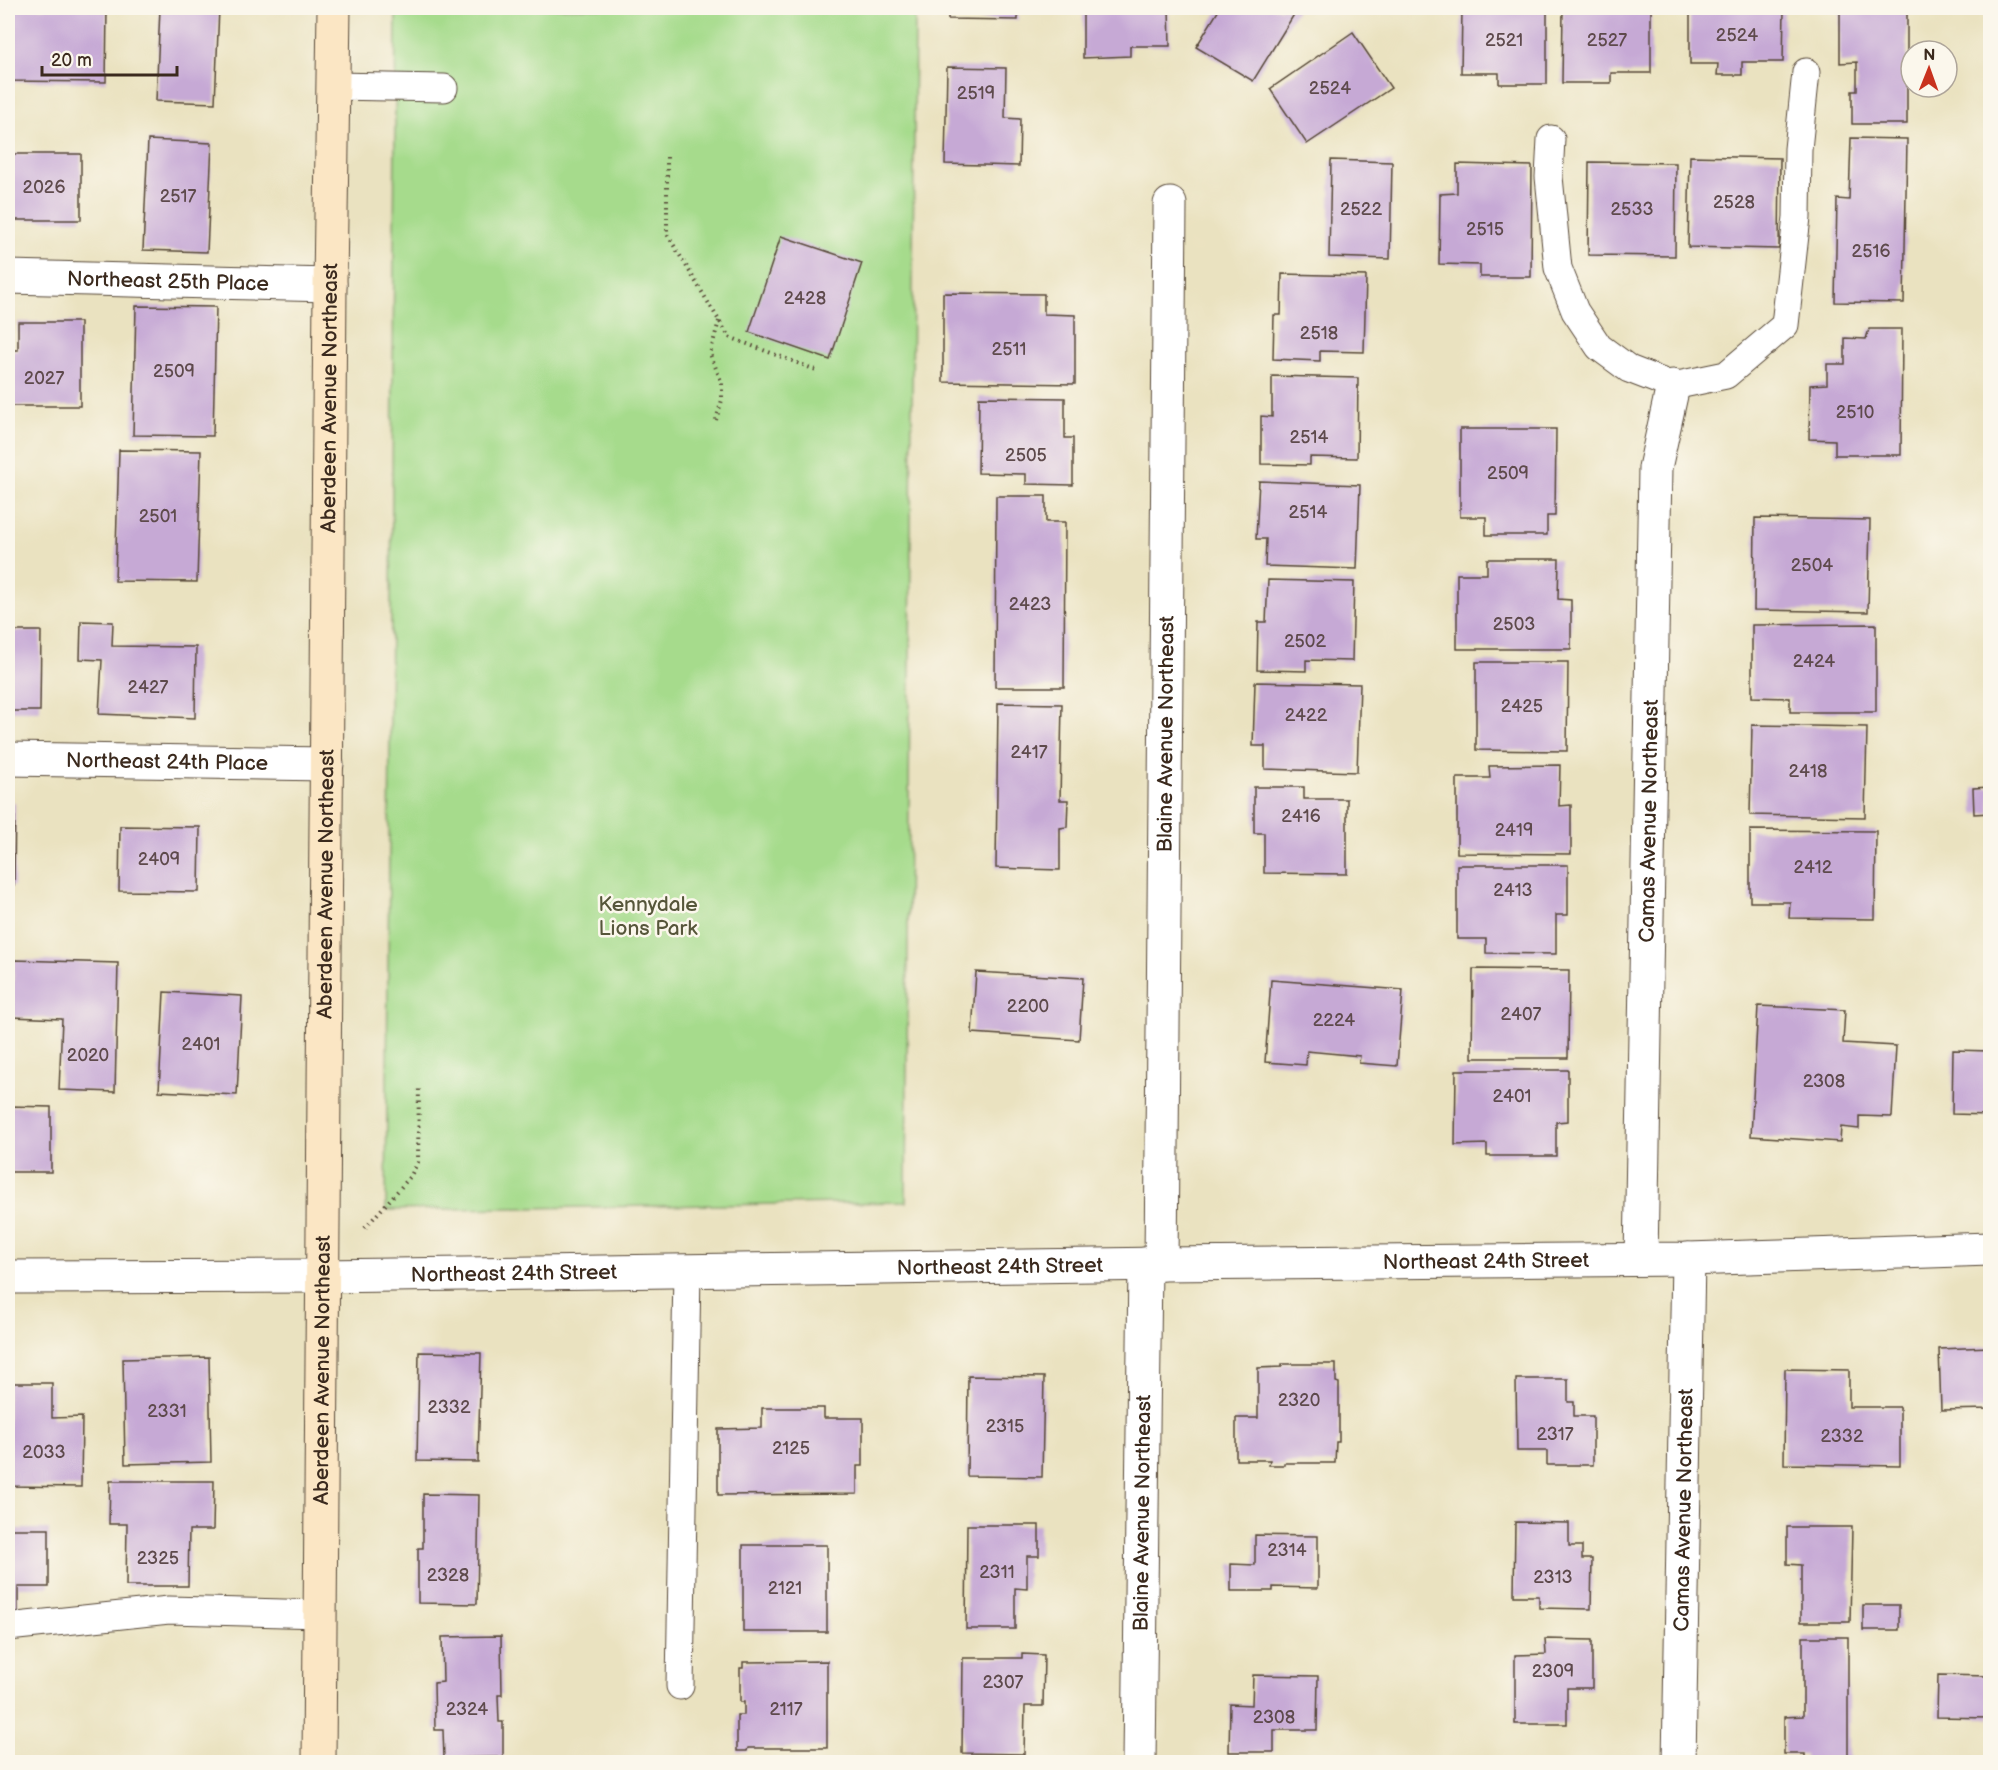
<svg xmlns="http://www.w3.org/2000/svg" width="1998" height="1770" font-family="'Balsamiq Sans',sans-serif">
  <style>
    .green { fill: #a6db8c; stroke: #708255; stroke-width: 1.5 }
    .building { fill: #c6a9d5 }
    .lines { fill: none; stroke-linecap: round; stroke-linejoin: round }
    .lane-casing { stroke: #554636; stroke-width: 29 }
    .street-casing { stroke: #554636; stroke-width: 35 }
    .secondary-casing { stroke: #554636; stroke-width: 35 }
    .path { stroke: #554636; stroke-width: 4; stroke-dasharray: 1.5 4.5; stroke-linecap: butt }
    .lane { stroke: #fff; stroke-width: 27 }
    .street { stroke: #fff; stroke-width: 33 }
    .secondary { stroke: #fbe6c4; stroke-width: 33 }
    .labels { text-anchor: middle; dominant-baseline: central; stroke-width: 5; stroke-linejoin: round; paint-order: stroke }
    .number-label { font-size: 18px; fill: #5e4a4c }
    .street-label { font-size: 21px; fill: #3b2a1e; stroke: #fbf7ec }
    .park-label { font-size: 21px; fill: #56563a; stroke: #fbf7ec }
  </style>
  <rect width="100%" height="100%" fill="#fbf7ec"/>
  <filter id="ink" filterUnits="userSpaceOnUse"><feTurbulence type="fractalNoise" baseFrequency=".0167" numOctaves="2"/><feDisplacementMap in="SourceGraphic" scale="12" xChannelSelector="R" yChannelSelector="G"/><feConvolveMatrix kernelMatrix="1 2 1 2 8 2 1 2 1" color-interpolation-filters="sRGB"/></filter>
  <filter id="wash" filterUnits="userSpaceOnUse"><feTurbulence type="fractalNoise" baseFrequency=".008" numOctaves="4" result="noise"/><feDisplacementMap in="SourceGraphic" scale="24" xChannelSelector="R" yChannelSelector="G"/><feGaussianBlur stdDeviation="1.35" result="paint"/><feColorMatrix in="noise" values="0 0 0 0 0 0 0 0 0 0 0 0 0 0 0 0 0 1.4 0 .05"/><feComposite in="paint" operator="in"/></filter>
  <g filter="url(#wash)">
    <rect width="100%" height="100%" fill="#eae2c0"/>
    <path class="green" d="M396 8H915L906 1202 386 1210Z"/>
    <g id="blocks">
      <g class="building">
        <path d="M10 8H107L106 82 8 81V28H10Z"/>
        <path d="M160 8H219L215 103 156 101Z"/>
        <path d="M948 8H1058V11H1018V20L948 19Z"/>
        <path d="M1083 8H1169L1170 46H1130V56L1083 58Z"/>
        <path d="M1220 8H1298L1253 81 1196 47Z"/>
        <path d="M1462 8H1547V84H1499V73H1461Z"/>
        <path d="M1563 8H1651V73H1611V83H1562Z"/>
        <path d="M1690 8H1784L1783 62H1742V75H1717L1718 64H1690Z"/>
        <path d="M1840 8H1907V124H1852V91H1857V62L1840 63Z"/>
        <path d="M1353 32 1391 88 1307 144 1270 89Z"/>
        <path d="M947 67 1006 68 1005 118 1020 119 1019 166 945 164Z"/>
        <path d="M1851 138 1907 139 1904 303 1835 302 1837 199 1849 200Z"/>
        <path d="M148 140 212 143 207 252 143 250Z"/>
        <rect x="8" y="154" width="73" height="66"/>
        <path d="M1690 156 1780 158 1779 249 1688 247Z"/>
        <path d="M1331 160 1392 162 1390 259 1329 257Z"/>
        <path d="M1589 162 1676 163 1675 256 1588 255Z"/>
        <path d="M1457 164 1532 166 1531 277H1480V265L1439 264 1440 194 1457 193Z"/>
        <path d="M781 236 862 263 830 360 749 332Z"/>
        <path d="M1282 274 1366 276 1364 352 1320 351V361L1273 359 1274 315H1281Z"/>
        <path d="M943 293 1044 294V314L1075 315V384L943 382Z"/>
        <path d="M136 306 216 307 213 436 133 435Z"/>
        <path d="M18 322H80V406H8V350H18Z"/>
        <path d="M1869 329H1902L1901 455H1835V440L1809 439 1810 385 1827 384V364H1845V338L1866 339Z"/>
        <path d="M1272 376 1358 378 1357 458 1310 457V465L1261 464V416L1272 417Z"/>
        <path d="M979 397 1065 398V438H1073V485L1026 484V474L978 473Z"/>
        <path d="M1460 429H1556L1555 516H1547V535H1486V517H1460Z"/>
        <path d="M119 450 201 451 197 582 115 581Z"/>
        <path d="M1259 481 1360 485 1357 569 1265 566 1266 539H1256Z"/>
        <path d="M996 496H1046V522H1065L1064 687H995Z"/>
        <path d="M1755 518 1870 520 1868 612 1754 610Z"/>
        <path d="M1487 559H1559L1558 599 1571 600V649H1457V574H1487Z"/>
        <path d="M1268 580 1354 582 1352 661 1306 660V671L1257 670 1258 622H1266Z"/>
        <path d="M81 621 113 622 112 646 196 647 195 718 99 714 102 660 80 659Z"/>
        <path d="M1876 624V712H1790V698L1752 697V625Z"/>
        <path d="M8 631H41L40 711H8Z"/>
        <path d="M1476 662H1568L1567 751 1476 750Z"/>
        <path d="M1255 682 1360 684 1357 772 1265 769V746H1253Z"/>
        <path d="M998 703 1062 704 1060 800H1068L1067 827 1060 828V870L996 868Z"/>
        <path d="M1752 725 1867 727 1865 817 1750 815Z"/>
        <path d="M1560 765 1559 806 1571 805V854L1457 853V778H1490L1489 766Z"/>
        <path d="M1254 787H1304V799H1347V874L1264 873V833H1254Z"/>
        <path d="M1990 787V813L1974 814 1973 788Z"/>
        <path d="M8 803H15L14 886H8Z"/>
        <path d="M120 826 200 827 199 892 119 891Z"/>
        <path d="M1750 830 1876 831 1875 919 1789 918 1790 902H1750Z"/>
        <path d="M1457 865H1568V915H1556V954L1486 953V939H1457Z"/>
        <path d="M14 960 118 963 115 1092 59 1090 62 1019 12 1017Z"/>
        <path d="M1473 969 1569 970 1568 1058H1472Z"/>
        <path d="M976 972 1083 978 1079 1040 972 1033Z"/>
        <path d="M1271 980 1403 990 1397 1066 1359 1063 1360 1056 1307 1051 1306 1065 1265 1062Z"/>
        <path d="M164 992 242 996 237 1095 159 1091Z"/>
        <path d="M1758 1006 1845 1010 1843 1043 1896 1046 1892 1117 1859 1116V1129L1841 1127 1840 1142 1751 1136Z"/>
        <path d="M1953 1050 1990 1051V1115L1952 1114Z"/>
        <path d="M1456 1070H1568V1121L1556 1122V1156H1487V1144L1455 1145Z"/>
        <path d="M8 1106 51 1107V1172H8Z"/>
        <path d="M1990 1347V1409L1941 1410 1939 1349Z"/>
        <path d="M419 1352 481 1353 478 1462 417 1461Z"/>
        <path d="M209 1357 211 1462 125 1464 123 1359Z"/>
        <path d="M1282 1364H1336V1382L1339 1383V1442H1336L1335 1463H1284V1465H1269L1270 1460H1236V1418H1258V1368L1282 1367Z"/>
        <path d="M1785 1369 1849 1370V1407H1900V1466L1784 1464Z"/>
        <path d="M968 1376 1044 1377 1042 1477 967 1476Z"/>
        <path d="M1516 1379H1568V1402H1574V1416H1593V1465H1547V1451H1517Z"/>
        <path d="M8 1383H52V1418L82 1417 81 1487 8 1486Z"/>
        <path d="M762 1408H824V1418H863V1466H857V1494L718 1495V1429L762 1428Z"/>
        <path d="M110 1481H214L213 1530H189L188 1586H126L127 1524H109Z"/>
        <path d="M423 1494 479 1495 477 1604 418 1603V1548H423Z"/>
        <path d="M1515 1522 1569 1523V1546H1582V1559H1592L1591 1609 1539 1608V1596H1514Z"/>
        <path d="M967 1525H1039V1556H1027V1589L1015 1588V1629H966Z"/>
        <path d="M1787 1527H1852L1850 1622H1801V1565L1787 1564Z"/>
        <path d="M8 1529H49V1587H18V1617L8 1616Z"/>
        <path d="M1255 1535 1318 1536V1588L1273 1587V1591H1231V1564L1255 1565Z"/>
        <rect x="743" y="1545" width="84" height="87"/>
        <rect x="1863" y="1605" width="36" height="25"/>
        <path d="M501 1636 502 1695H498L499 1722H503V1757L444 1758 443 1730H435L434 1683 443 1682 442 1637Z"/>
        <path d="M1803 1637H1848V1762H1805V1754H1784V1717L1803 1716Z"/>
        <path d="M1545 1639 1592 1640V1688H1567V1724H1515V1655L1546 1654Z"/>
        <path d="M1022 1654 1044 1655 1043 1706H1025L1024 1754 962 1753 963 1658H1022Z"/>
        <path d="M827 1661V1748H748L747 1751H737V1715H744V1702H740V1668H743V1662Z"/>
        <path d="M1253 1675 1318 1676 1317 1730H1274V1752H1229L1230 1704 1252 1705Z"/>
        <path d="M1938 1675 1990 1676V1718L1937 1717Z"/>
      </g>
    </g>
  </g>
  <g filter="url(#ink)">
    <use href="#blocks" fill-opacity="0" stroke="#554636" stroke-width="1.5"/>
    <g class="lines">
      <g class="lane-casing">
        <g id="lane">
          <path d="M333 86 444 88"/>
          <path d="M1551 139 1549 177 1558 268 1575 311 1599 347 1629 369 1673 386 1726 375 1785 325 1797 217 1798 149 1806 72"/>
          <path d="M8 1627 169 1610 320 1614"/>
          <path d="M680 1686 687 1270"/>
        </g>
      </g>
      <g class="street-casing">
        <g id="street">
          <path id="s1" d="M8 277 330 285"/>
          <path id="s2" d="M8 759 327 764"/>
          <path id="s3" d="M1641 1259 1655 468 1673 386"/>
          <path id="s4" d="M1161 1264 1170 204"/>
          <path id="s5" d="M8 1277 322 1276 1161 1264 1688 1259 1990 1249"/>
          <path id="s6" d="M1139 1762 1145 1264"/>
          <path id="s7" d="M1679 1762 1688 1259"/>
        </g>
      </g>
      <g class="secondary-casing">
        <g id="secondary">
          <path id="s8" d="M319 1762 330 285 334 8"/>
        </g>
      </g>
      <g class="path">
        <path d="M667 157V234L729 337 816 370"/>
        <path d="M716 420 722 400V383L710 354 719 321"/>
        <path d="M365 1228 410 1177 418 1162 419 1085"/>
      </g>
      <use href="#lane" class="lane"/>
      <use href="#street" class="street"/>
      <use href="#secondary" class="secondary"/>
    </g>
  </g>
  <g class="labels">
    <g class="number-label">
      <text x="1737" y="35">2524</text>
      <text x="1504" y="40">2521</text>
      <text x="1607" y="40">2527</text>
      <text x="1330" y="88">2524</text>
      <text x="976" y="93">2519</text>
      <text x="44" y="187">2026</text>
      <text x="178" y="196">2517</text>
      <text x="1734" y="202">2528</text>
      <text x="1361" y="209">2522</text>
      <text x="1632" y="209">2533</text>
      <text x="1485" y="229">2515</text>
      <text x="1871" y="251">2516</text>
      <text x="805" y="298">2428</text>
      <text x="1319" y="333">2518</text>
      <text x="1009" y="349">2511</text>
      <text x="174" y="371">2509</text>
      <text x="44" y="378">2027</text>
      <text x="1855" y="412">2510</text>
      <text x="1309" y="437">2514</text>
      <text x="1026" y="455">2505</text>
      <text x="1508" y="473">2509</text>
      <text x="1308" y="512">2514</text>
      <text x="158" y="516">2501</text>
      <text x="1812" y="565">2504</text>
      <text x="1030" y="604">2423</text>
      <text x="1514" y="624">2503</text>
      <text x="1305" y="641">2502</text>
      <text x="1814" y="661">2424</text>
      <text x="148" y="687">2427</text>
      <text x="1522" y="706">2425</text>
      <text x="1306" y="715">2422</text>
      <text x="1029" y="752">2417</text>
      <text x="1808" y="771">2418</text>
      <text x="1301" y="816">2416</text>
      <text x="1514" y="830">2419</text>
      <text x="159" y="859">2409</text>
      <text x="1813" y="867">2412</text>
      <text x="1513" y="890">2413</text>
      <text x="1028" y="1006">2200</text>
      <text x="1521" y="1014">2407</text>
      <text x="1334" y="1020">2224</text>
      <text x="201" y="1044">2401</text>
      <text x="88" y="1055">2020</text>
      <text x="1824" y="1081">2308</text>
      <text x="1512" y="1096">2401</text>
      <text x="1299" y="1400">2320</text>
      <text x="449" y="1407">2332</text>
      <text x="167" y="1411">2331</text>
      <text x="1005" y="1426">2315</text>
      <text x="1555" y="1434">2317</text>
      <text x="1842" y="1436">2332</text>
      <text x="791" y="1448">2125</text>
      <text x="44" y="1452">2033</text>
      <text x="1287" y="1550">2314</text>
      <text x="158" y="1558">2325</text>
      <text x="997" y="1572">2311</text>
      <text x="448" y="1575">2328</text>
      <text x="1553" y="1577">2313</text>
      <text x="785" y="1588">2121</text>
      <text x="1553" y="1671">2309</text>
      <text x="1003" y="1682">2307</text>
      <text x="467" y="1709">2324</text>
      <text x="786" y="1709">2117</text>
      <text x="1274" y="1717">2308</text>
    </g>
    <g class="street-label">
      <text stroke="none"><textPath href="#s1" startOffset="160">Northeast 25th Place</textPath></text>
      <text stroke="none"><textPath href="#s8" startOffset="1364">Aberdeen Avenue Northeast</textPath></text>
      <text stroke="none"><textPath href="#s4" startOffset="530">Blaine Avenue Northeast</textPath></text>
      <text stroke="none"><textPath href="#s2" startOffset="159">Northeast 24th Place</textPath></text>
      <text stroke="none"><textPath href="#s3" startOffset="438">Camas Avenue Northeast</textPath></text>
      <text stroke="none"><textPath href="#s8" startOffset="878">Aberdeen Avenue Northeast</textPath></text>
      <text stroke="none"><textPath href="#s5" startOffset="1478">Northeast 24th Street</textPath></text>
      <text stroke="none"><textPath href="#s5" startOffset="992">Northeast 24th Street</textPath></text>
      <text stroke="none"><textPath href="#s5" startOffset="506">Northeast 24th Street</textPath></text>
      <text stroke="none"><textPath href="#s8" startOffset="392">Aberdeen Avenue Northeast</textPath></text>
      <text stroke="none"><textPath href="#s7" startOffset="252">Camas Avenue Northeast</textPath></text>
      <text stroke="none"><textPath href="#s6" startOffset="249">Blaine Avenue Northeast</textPath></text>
    </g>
    <g class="park-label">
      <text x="648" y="904">Kennydale<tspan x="648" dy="24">Lions Park</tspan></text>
    </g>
  </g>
  <rect width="1998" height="1770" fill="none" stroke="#fbf7ec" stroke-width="30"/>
  <g transform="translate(1929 69) rotate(1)"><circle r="28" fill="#fbf7ec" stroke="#aea59a" stroke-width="1.5"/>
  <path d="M0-4.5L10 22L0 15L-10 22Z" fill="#c8321e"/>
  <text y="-9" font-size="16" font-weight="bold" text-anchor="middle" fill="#3b2a1e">N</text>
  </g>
  <path d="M42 66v9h135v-9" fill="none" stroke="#3b2a1e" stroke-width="3"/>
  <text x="51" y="66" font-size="18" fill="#3b2a1e" stroke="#fbf7ec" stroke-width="4.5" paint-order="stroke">20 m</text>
</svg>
